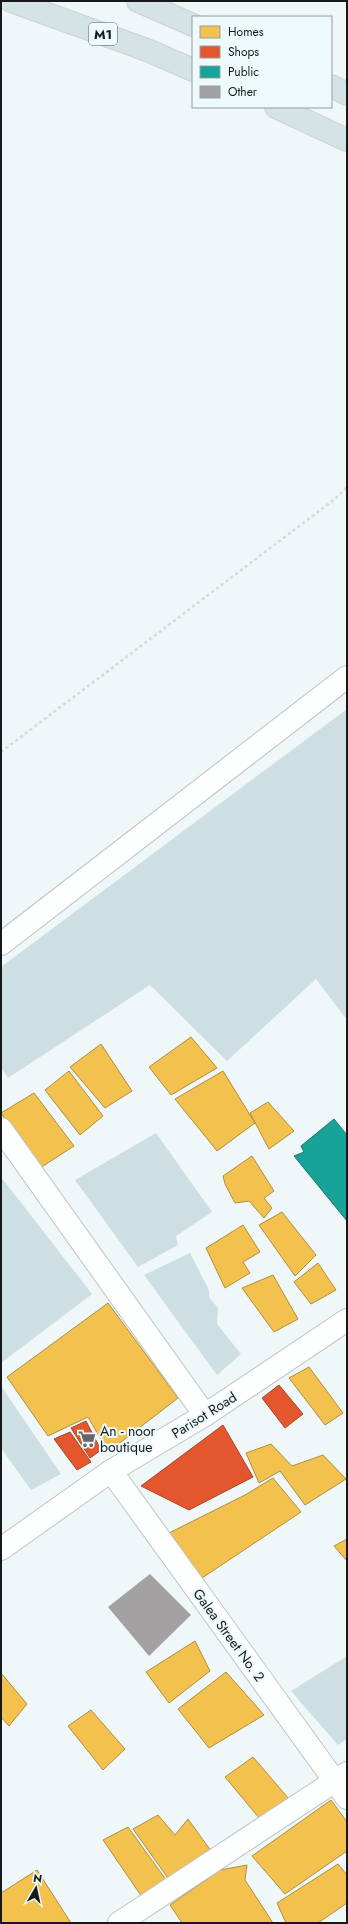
<svg xmlns="http://www.w3.org/2000/svg" width="348" height="1924" font-family="Jost,sans-serif">
  <style>
    .green { fill: #cddfe3 }
    .homes { fill: #f2c14e; stroke: #b08f3e }
    .shops { fill: #e4572e; stroke: #a64428 }
    .public { fill: #17a398; stroke: #167a72 }
    .building { fill: #a4a1a2 }
    .lines { fill: none; stroke-linecap: round; stroke-linejoin: round }
    .minor-casing { stroke: #bfc4c5; stroke-width: 24 }
    .highway-casing { stroke: #cfd2d3; stroke-width: 24 }
    .path { stroke: #d6d9d9; stroke-width: 2.5; stroke-dasharray: 3 3; stroke-linecap: butt }
    .minor { stroke: #fdfefe; stroke-width: 22 }
    .highway { stroke: #d4e3e5; stroke-width: 22 }
    .labels { text-anchor: middle; dominant-baseline: central; stroke-width: 4; stroke-linejoin: round; paint-order: stroke }
    .shield { fill: #edf9fb; stroke: #565c5e; stroke-width: 1 }
    .shield-label { font-size: 13px; font-weight: bold; fill: #15191a }
    .street-label { font-size: 14px; fill: #15191a; stroke: #edf9fb }
    .poi-label { font-size: 14px; fill: #15191a; stroke: #edf9fb; text-anchor: start }
  </style>
  <rect width="100%" height="100%" fill="#f0f7f8"/>
  <g class="green">
    <path d="M347 709V1020L316 979 227 1061 150 985 8 1078 1 1067V967Z"/>
    <path d="M156 1133 212 1212 176 1236 178 1245 138 1267 75 1180Z"/>
    <path d="M1 1177 92 1294 1 1363Z"/>
    <path d="M190 1253 209 1290V1297L218 1308 217 1324 241 1354 217 1375 144 1275Z"/>
    <path d="M1 1386 61 1474 31 1490 1 1448Z"/>
    <path d="M347 1656V1739L338 1745 291 1691Z"/>
  </g>
  <g class="homes">
    <path d="M191 1037 217 1068 171 1095 149 1067Z"/>
    <path d="M101 1044 132 1091 105 1108 70 1067Z"/>
    <path d="M69 1071 103 1116 80 1135 45 1090Z"/>
    <path d="M223 1071 255 1123 217 1151 175 1099Z"/>
    <path d="M34 1093 74 1146 40 1168 1 1113Z"/>
    <path d="M268 1102 294 1131 269 1149 250 1113Z"/>
    <path d="M252 1156 274 1191 264 1198 272 1208 264 1218 249 1201 235 1203 225 1184 223 1176Z"/>
    <path d="M282 1212 316 1255 295 1276 259 1225Z"/>
    <path d="M243 1225 260 1252 243 1262 250 1273 225 1288 206 1248Z"/>
    <path d="M318 1263 336 1290 311 1304 294 1282Z"/>
    <path d="M273 1275 298 1319 274 1332 242 1288Z"/>
    <path d="M108 1303 178 1398 108 1452 88 1417 48 1436 7 1377Z"/>
    <path d="M309 1367 343 1413 325 1425 289 1378Z"/>
    <path d="M271 1444 292 1466 323 1455 346 1479 305 1505 280 1471 259 1483 246 1453Z"/>
    <path d="M273 1478 301 1512 202 1578 169 1533 245 1495Z"/>
    <path d="M347 1539V1561L334 1546Z"/>
    <path d="M195 1641 210 1671 169 1703 146 1672Z"/>
    <path d="M226 1672 264 1715 209 1748 178 1709Z"/>
    <path d="M1 1673 27 1704 9 1726 1 1717Z"/>
    <path d="M91 1710 125 1749 103 1770 68 1726Z"/>
    <path d="M253 1757 289 1799 260 1819 225 1777Z"/>
    <path d="M331 1800 347 1822V1851L285 1894 252 1856Z"/>
    <path d="M158 1815 175 1835 188 1819 211 1851 170 1881 133 1829Z"/>
    <path d="M128 1827 169 1884 142 1897 103 1840Z"/>
    <path d="M338 1864 347 1875V1903L318 1923H286L277 1903Z"/>
    <path d="M247 1865 245 1880 273 1923H182L170 1905 220 1870Z"/>
    <path d="M37 1870 71 1923H1V1893Z"/>
  </g>
  <g class="shops">
    <path d="M279 1385 303 1414 285 1428 262 1398Z"/>
    <path d="M86 1421 101 1450 90 1458 71 1428Z"/>
    <path d="M223 1425 253 1477 189 1510 141 1486Z"/>
    <path d="M70 1432 91 1462 77 1470 54 1439Z"/>
  </g>
  <path class="public" d="M334 1119 347 1135V1221L294 1156 304 1152 301 1146Z"/>
  <path class="building" d="M150 1574 191 1615 149 1656 108 1607Z"/>
  <g class="lines">
    <g class="minor-casing">
      <g id="minor">
        <path d="M1 944 347 677"/>
        <path d="M1 1129 205 1415"/>
        <path d="M111 1471 347 1798"/>
        <path d="M1 1549 111 1471 205 1415 347 1320"/>
        <path d="M119 1923 347 1773"/>
      </g>
    </g>
    <g class="highway-casing">
      <g id="highway">
        <path d="M11 1 147 50 193 70"/>
        <path d="M138 1 193 25"/>
        <path d="M331 86 347 94"/>
        <path d="M276 107 347 140"/>
      </g>
    </g>
    <path class="path" d="M1 752 335 499 347 487"/>
    <use href="#minor" class="minor"/>
    <use href="#highway" class="highway"/>
  </g>
  <defs>
    <g id="supermarket-bare" transform="scale(1.38)"><path d="M-6-5.5h2.5l.6 2H6L4.5 2H-2.5L-4.4-4H-6ZM-1.5 3.2a1.3 1.3 0 1 0 .1 0ZM3 3.2a1.3 1.3 0 1 0 .1 0Z" fill="#626768" stroke="#edf9fb" stroke-width="2.5" paint-order="stroke"/></g>
  </defs>
  <g fill-rule="evenodd">
    <use href="#supermarket-bare" x="87" y="1439"/>
  </g>
  <g class="labels">
    <rect class="shield" x="89" y="23" width="28" height="22" rx="3"/>
    <g class="shield-label">
      <text x="103" y="34">M1</text>
    </g>
    <g class="street-label">
      <text transform="translate(204 1415) rotate(-32)">Parisot Road</text>
      <text transform="translate(229 1635) rotate(54)">Galea Street No. 2</text>
    </g>
    <g class="poi-label">
      <text x="100" y="1431">An - noor<tspan x="100" dy="16">boutique</tspan></text>
    </g>
  </g>
  <rect width="348" height="1924" fill="none" stroke="#15191a" stroke-width="4"/>
  <rect x="192" y="16" width="140" height="92" fill="#edf9fb" stroke="#979fa1"/>
  <rect x="200" y="26" width="20" height="12" fill="#f2c14e" stroke="#979fa1"/>
  <text x="228" y="36" font-size="12" fill="#15191a">Homes</text>
  <rect x="200" y="46" width="20" height="12" fill="#e4572e" stroke="#979fa1"/>
  <text x="228" y="56" font-size="12" fill="#15191a">Shops</text>
  <rect x="200" y="66" width="20" height="12" fill="#17a398" stroke="#979fa1"/>
  <text x="228" y="76" font-size="12" fill="#15191a">Public</text>
  <rect x="200" y="86" width="20" height="12" fill="#a4a1a2" stroke="#979fa1"/>
  <text x="228" y="96" font-size="12" fill="#15191a">Other</text>
  <g transform="translate(36 1888) rotate(9)" stroke="#edf9fb" stroke-width="3" paint-order="stroke">
  <path d="M0-3L7 15L0 10L-7 15Z" fill="#15191a"/>
  <text y="-6" font-size="11" font-weight="bold" text-anchor="middle" fill="#15191a">N</text>
  </g>
</svg>
